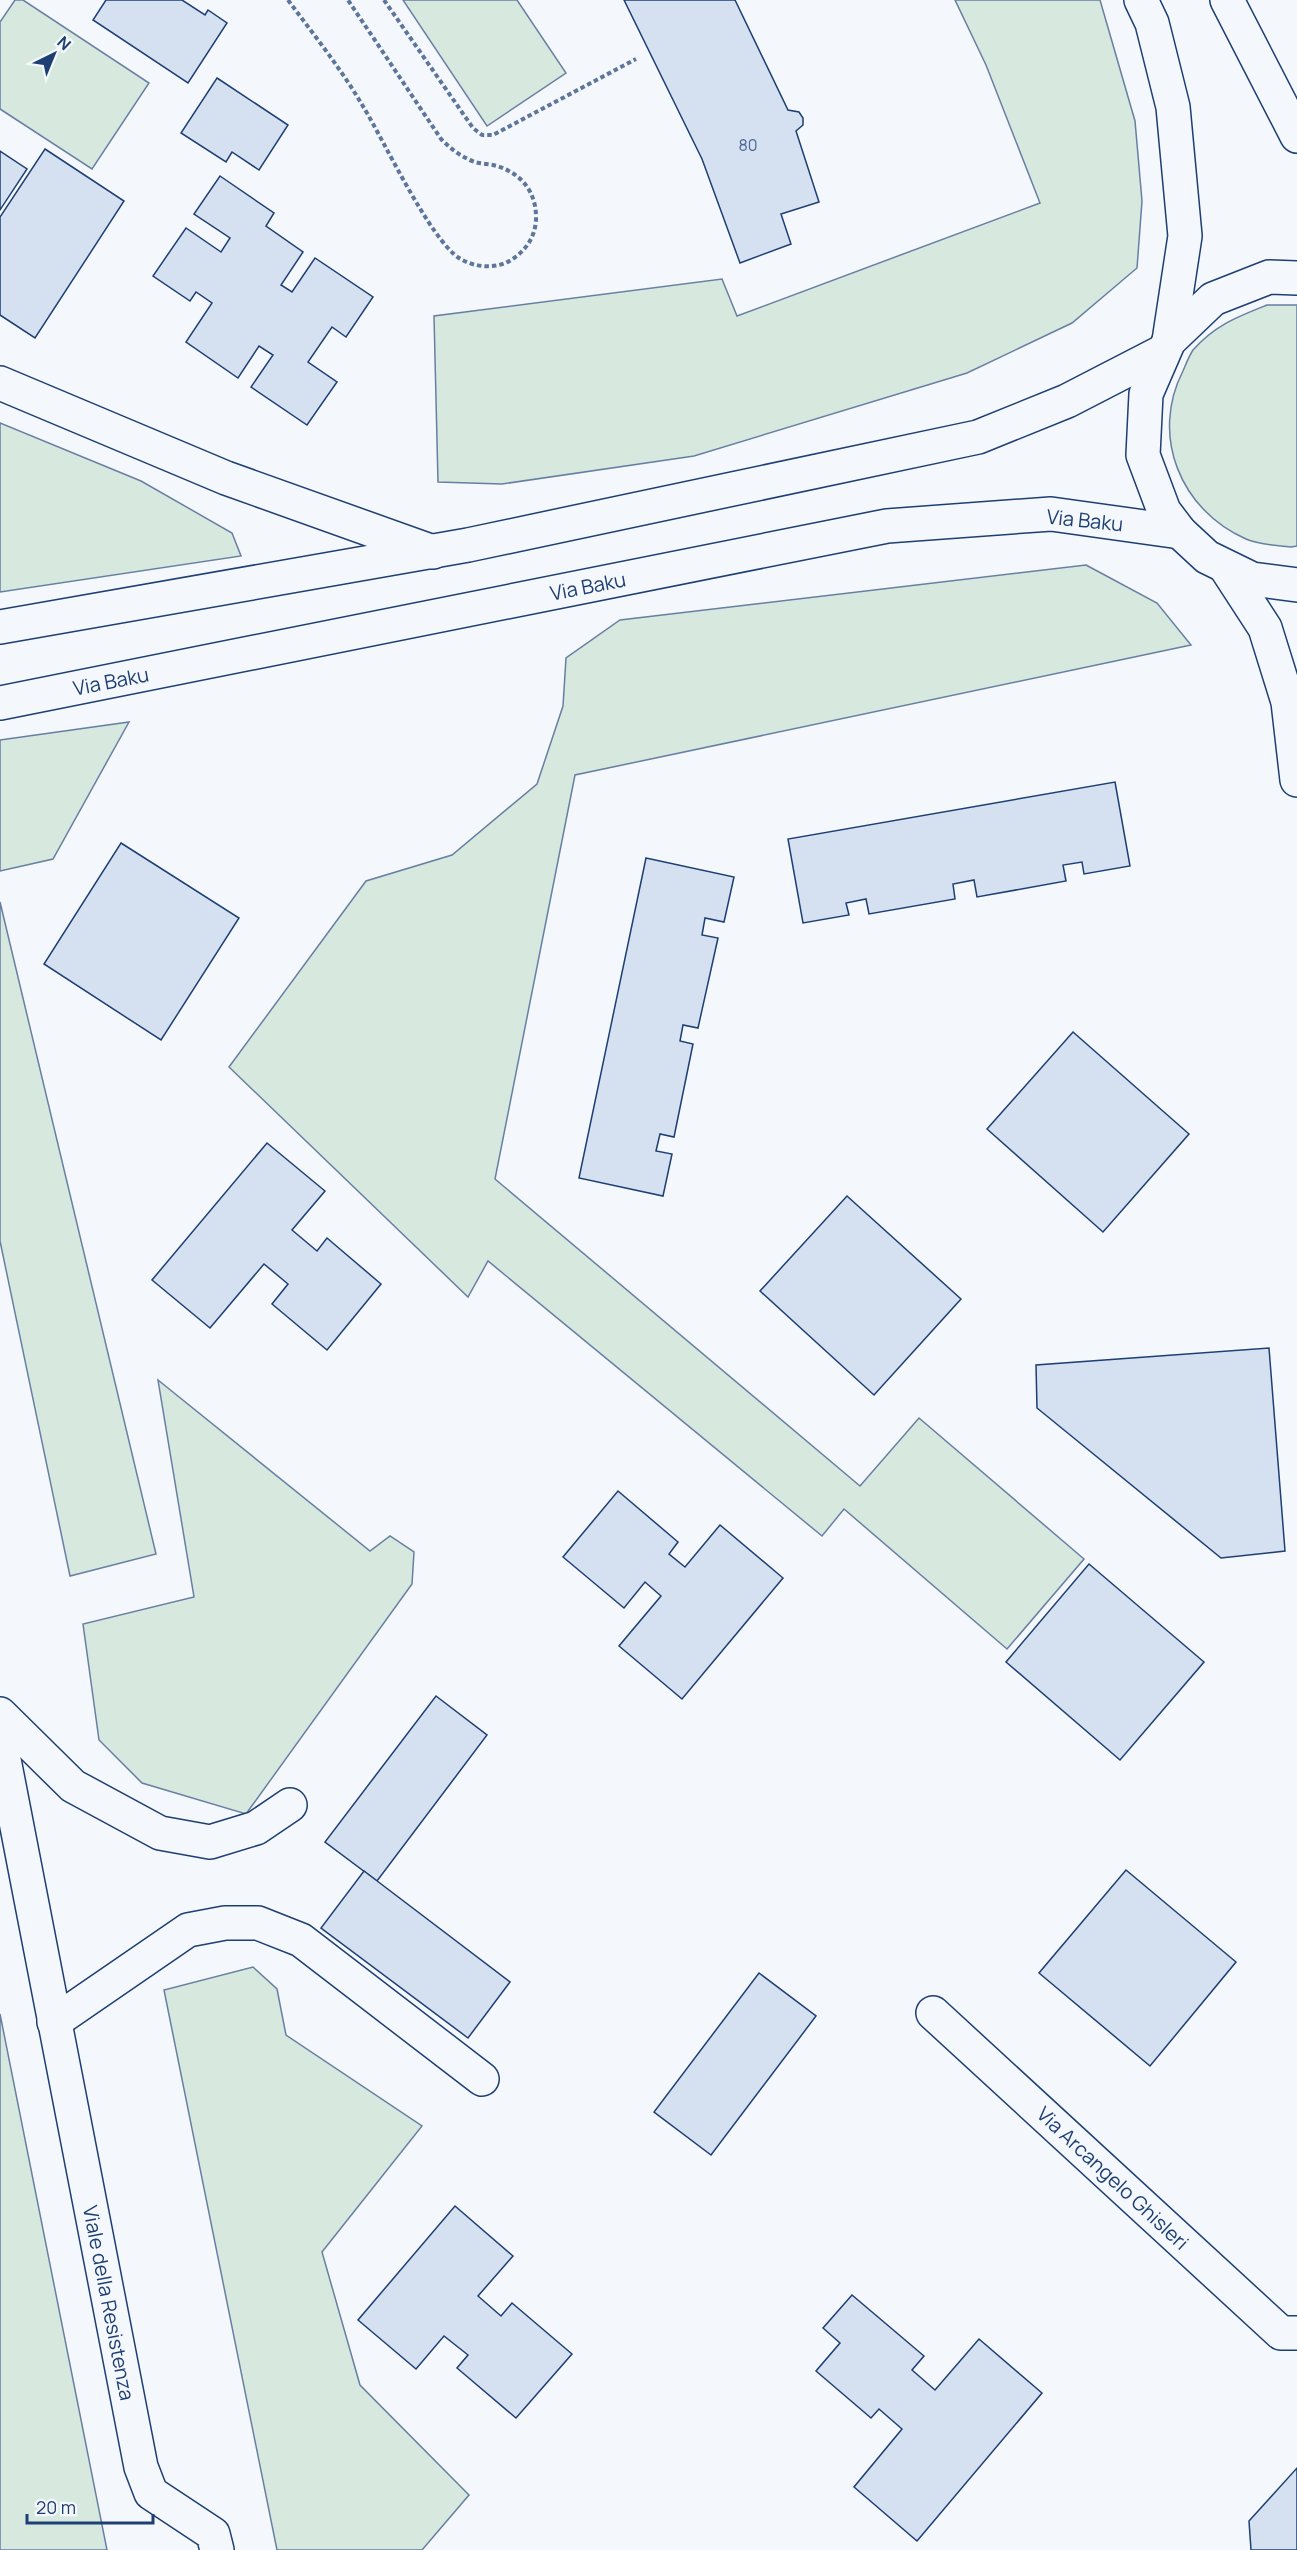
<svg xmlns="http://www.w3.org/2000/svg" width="1297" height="2550" font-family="Manrope,sans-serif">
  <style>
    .green { fill: #d7e8df; stroke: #687fa3; stroke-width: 1.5 }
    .building { fill: #d5e0f0; stroke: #1d3f73; stroke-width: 1.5 }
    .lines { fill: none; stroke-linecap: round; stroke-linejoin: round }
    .minor-casing { stroke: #1d3f73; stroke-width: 36 }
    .tertiary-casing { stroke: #1d3f73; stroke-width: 36 }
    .secondary-casing { stroke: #1d3f73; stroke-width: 36 }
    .path { stroke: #5e769c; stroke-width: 4; stroke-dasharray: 4.5 3; stroke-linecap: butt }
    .minor { stroke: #f4f7fb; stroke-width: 33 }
    .tertiary { stroke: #f4f7fb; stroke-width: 33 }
    .secondary { stroke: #f4f7fb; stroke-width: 33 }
    .labels { text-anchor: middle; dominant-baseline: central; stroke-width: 4.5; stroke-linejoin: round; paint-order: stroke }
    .number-label { font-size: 16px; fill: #4b6792 }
    .street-label { font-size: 20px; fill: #1d3f73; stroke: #f4f7fb }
  </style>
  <rect width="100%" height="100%" fill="#f4f7fb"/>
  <g class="green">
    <path d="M15 0H23L149 83 92 169 0 109V22Z"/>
    <path d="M403 0H517L566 73 487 126Z"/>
    <path d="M955 0H1100L1135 121 1142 201 1137 268 1072 323 967 373 694 456 502 484 438 482 434 316 722 279 737 316 1040 203 986 65Z"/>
    <path d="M1267 305H1297V546L1291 547C1277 545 1259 545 1246 539 1180 510 1150 435 1183 371 1186 364 1189 356 1193 350 1215 325 1237 317 1267 305Z"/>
    <path d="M0 423 141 481 232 533 241 556 0 592Z"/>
    <path d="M1086 565 1157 603 1191 645 575 775 495 1179 860 1486 919 1418 1084 1559 1007 1649 844 1509 822 1536 488 1261 468 1297 229 1067 366 881 452 855 537 784 563 706 566 658 620 620Z"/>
    <path d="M129 722 53 859 0 871V740Z"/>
    <path d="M0 902 156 1554 70 1576 0 1241Z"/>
    <path d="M158 1380 370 1551 390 1536 414 1552 412 1584 246 1814 142 1783 99 1740 83 1624 194 1597Z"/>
    <path d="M253 1967 277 1989 286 2035 422 2126 322 2252 360 2385 469 2495 422 2550H277L164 1990Z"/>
    <path d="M0 2014 107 2550H0Z"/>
  </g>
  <g class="building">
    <path d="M106 0H182L205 15 208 10 227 23 188 83 93 20Z"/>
    <path d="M624 0H735L788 110 799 112 803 118V125L796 131 819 202 781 214 791 244 740 263 702 159Z"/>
    <path d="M217 78 288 125 259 170 232 152 226 162 181 133Z"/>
    <path d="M45 149 124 201 35 338 0 315V217Z"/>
    <path d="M0 151 27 169 0 210Z"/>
    <path d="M220 176 274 213 266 226 303 252 281 285 292 292 315 258 373 297 346 337 332 327 308 362 337 382 307 425 251 387 273 355 259 346 238 378 186 342 212 303 196 292 190 301 153 276 186 228 221 252 230 238 194 214Z"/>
    <path d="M1115 782 1130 866 1084 874 1082 862 1063 865 1066 881 977 897 974 880 953 884 955 899 869 914 866 899 846 903 849 915 803 923 788 839Z"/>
    <path d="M121 843 239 918 161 1040 44 964Z"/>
    <path d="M646 858 734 877 724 922 705 918 702 935 718 938 698 1028 683 1025 680 1041 693 1044 674 1137 660 1134 656 1151 672 1154 663 1196 579 1178Z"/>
    <path d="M1073 1032 1189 1134 1103 1232 987 1129Z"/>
    <path d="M267 1143 325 1191 292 1230 317 1251 327 1238 381 1284 327 1350 272 1304 288 1284 264 1264 210 1328 152 1280Z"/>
    <path d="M847 1196 961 1299 874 1395 760 1291Z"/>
    <path d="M1269 1348 1285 1551 1221 1558 1037 1408 1036 1365Z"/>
    <path d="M618 1491 678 1542 669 1554 685 1567 720 1525 783 1578 682 1699 619 1646 661 1596 645 1582 624 1608 563 1557Z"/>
    <path d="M1089 1564 1204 1662 1120 1760 1006 1662Z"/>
    <path d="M436 1696 487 1735 377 1881 325 1842Z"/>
    <path d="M1126 1870 1236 1962 1150 2066 1039 1973Z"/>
    <path d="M364 1871 510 1982 468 2038 321 1928Z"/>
    <path d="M759 1973 816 2016 711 2155 654 2112Z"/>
    <path d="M455 2206 513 2256 478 2296 501 2316 512 2303 572 2354 516 2418 457 2368 468 2355 444 2336 416 2369 358 2320Z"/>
    <path d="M852 2295 924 2356 912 2370 935 2390 979 2339 1042 2393 917 2541 854 2487 902 2429 879 2409 871 2418 816 2371 840 2343 823 2328Z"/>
    <path d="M1297 2468V2550H1251L1249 2521Z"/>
  </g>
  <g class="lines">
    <g class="minor-casing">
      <g id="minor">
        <path d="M1141 0 1152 23 1173 107 1185 236 1169 341"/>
        <path d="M1227 0 1297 136"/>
        <path d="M0 383 226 478 433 552"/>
        <path d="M0 1714 73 1786 160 1833 210 1842 256 1828 290 1805"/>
        <path d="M0 1739 141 2467 151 2493 213 2534 217 2550"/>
        <path d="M933 2013 1281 2333H1297"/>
        <path d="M54 2022 188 1930 225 1923H258L301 1940 482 2079"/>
      </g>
    </g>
    <g class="tertiary-casing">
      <path id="tertiary" d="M1226 568 1265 628 1288 702 1297 780"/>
    </g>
    <g class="secondary-casing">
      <g id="secondary">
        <path d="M1297 278 1269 277 1213 299 1169 341 1146 394 1143 455 1164 511 1180 532 1207 557 1252 579 1297 585"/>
        <path d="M0 627 468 545 978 437 1067 401 1162 352"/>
        <path d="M0 703 887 526 1051 514 1180 532"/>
      </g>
    </g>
    <g class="path">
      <path d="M288 0C314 35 342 70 364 108 384 141 430 239 459 258 475 268 498 270 514 258 527 249 535 236 536 220 537 194 523 174 497 166 490 164 482 164 475 162 461 157 451 149 441 139L348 0"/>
      <path d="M384 0 473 128 482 135H493L636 59"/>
    </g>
    <use href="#minor" class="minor"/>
    <use href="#tertiary" class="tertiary"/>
    <use href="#secondary" class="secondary"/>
  </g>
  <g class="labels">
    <g class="number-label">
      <text x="748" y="145">80</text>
    </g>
    <g class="street-label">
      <text transform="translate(1085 520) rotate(6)">Via Baku</text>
      <text transform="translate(588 586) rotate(-11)">Via Baku</text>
      <text transform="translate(111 681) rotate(-11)">Via Baku</text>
      <text transform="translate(1113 2178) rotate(43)">Via Arcangelo Ghisleri</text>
      <text transform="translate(109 2303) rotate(79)">Viale della Resistenza</text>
    </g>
  </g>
  <g transform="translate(54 54) rotate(43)" stroke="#f4f7fb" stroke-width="4.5" paint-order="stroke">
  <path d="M0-4.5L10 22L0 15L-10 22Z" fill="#1d3f73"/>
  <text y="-9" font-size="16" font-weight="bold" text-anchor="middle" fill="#1d3f73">N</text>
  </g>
  <path d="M27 2514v9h126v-9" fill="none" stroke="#1d3f73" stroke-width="3"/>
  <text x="36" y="2514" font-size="18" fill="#1d3f73" stroke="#f4f7fb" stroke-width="4.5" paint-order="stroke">20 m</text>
</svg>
